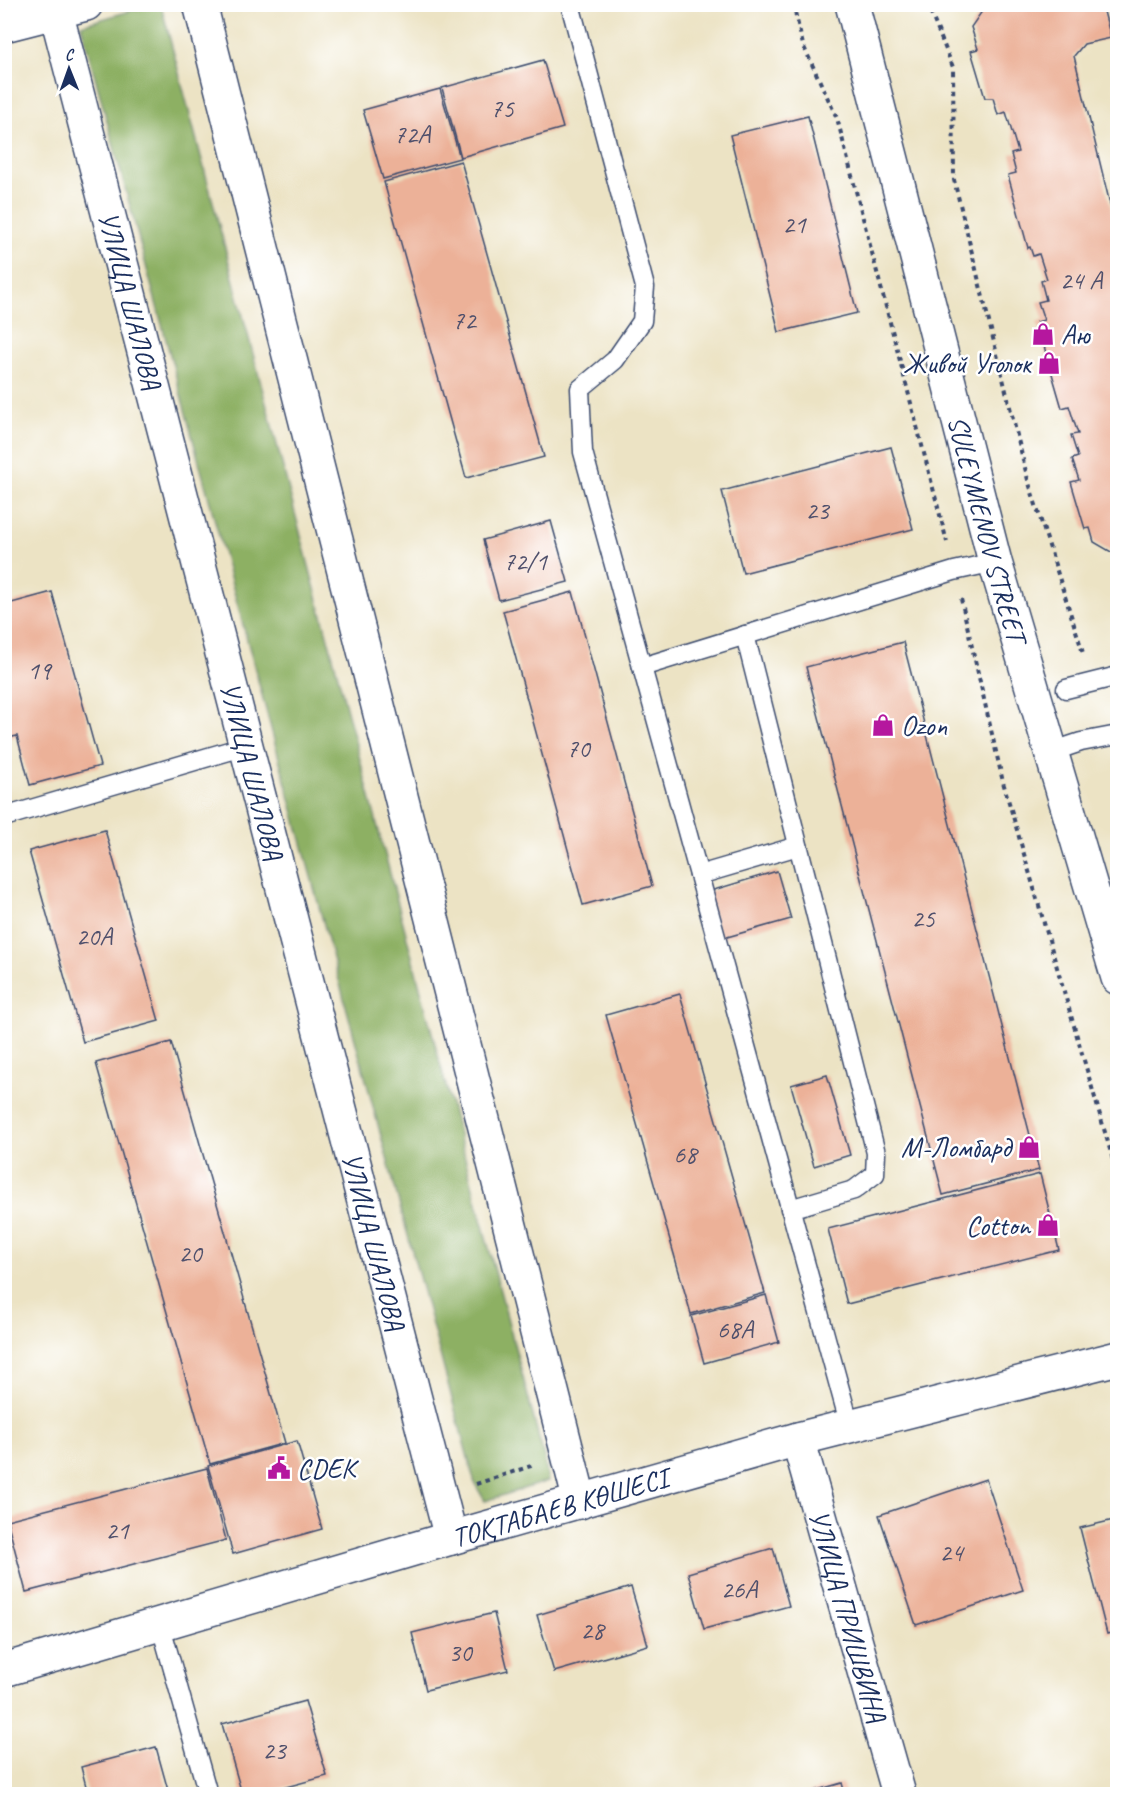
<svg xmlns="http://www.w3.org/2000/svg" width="1122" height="1799" font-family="Caveat,sans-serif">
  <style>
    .forest { fill: #8db063; stroke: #547060; stroke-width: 1.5 }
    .building { fill: #ecb198 }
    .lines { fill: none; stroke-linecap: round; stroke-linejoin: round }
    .lane-casing { stroke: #3a4a6d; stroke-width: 21 }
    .street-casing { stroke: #3a4a6d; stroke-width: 36 }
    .secondary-casing { stroke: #3a4a6d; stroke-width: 36 }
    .path { stroke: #3a4a6d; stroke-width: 4; stroke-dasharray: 4.5 4.5; stroke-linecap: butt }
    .lane { stroke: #fff; stroke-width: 18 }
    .street { stroke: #fff; stroke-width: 33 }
    .secondary { stroke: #fff; stroke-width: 33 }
    .labels { text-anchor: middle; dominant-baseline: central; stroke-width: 5; stroke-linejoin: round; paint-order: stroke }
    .number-label { font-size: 26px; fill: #4f506c }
    .street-label { font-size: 28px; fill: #1b2f5e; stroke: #fff }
    .poi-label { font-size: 28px; fill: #1b2f5e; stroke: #fff; text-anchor: start }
  </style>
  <rect width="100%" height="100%" fill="#fff"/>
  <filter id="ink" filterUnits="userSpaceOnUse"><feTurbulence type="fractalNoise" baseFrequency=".0167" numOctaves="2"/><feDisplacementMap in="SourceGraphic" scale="12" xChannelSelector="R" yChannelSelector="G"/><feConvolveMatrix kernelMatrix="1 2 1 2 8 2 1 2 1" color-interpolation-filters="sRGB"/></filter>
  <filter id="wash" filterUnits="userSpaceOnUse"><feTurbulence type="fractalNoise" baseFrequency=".008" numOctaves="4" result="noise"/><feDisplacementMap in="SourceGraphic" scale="24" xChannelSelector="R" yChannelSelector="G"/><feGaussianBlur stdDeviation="1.35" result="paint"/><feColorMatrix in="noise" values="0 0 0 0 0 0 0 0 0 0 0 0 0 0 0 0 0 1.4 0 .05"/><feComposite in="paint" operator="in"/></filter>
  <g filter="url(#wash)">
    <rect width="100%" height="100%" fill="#ece3c4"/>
    <path class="forest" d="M151 5H161L545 1461 548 1481 485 1501 475 1484 81 25Z"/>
    <g id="blocks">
      <g class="building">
        <path d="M987 4H1102L1111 38 1084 44 1074 56 1118 237V556L1094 542 1090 528 1085 529 1071 482 1079 480 1072 459 1078 457 1071 435 1078 434 1069 406 1062 408 1037 322 1044 320 1038 302 1046 300 1041 281 1047 279 1039 254 1033 256 1030 247 1028 248 1008 175 1016 173 1011 154 1018 152 1006 112 998 115 993 98H985L971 51 978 49 971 27Z"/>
        <path d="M543 60 563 128 461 157 442 88Z"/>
        <path d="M440 89 460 158 383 179 363 110Z"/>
        <path d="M808 116 857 313 779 332 730 135Z"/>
        <path d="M461 161 544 457 466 478 384 182Z"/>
        <path d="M891 447 913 529 743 573 722 491Z"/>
        <path d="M551 521 568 582 499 600 483 540Z"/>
        <path d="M52 592 100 766 30 785 17 736 4 739V605Z"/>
        <path d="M573 592 652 886 583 905 503 611Z"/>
        <path d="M903 642 1039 1170 943 1195 806 667Z"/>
        <path d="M105 830 159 1021 83 1042 29 851Z"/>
        <path d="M777 871 791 919 720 939 707 892Z"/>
        <path d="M680 994 765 1293 691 1314 606 1015Z"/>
        <path d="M171 1042 285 1443 210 1464 96 1063Z"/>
        <path d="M827 1075 850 1155 814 1166 791 1085Z"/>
        <path d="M1040 1174 1059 1250 847 1304 828 1229Z"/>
        <path d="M766 1295 779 1342 704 1363 691 1316Z"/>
        <path d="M297 1441 322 1529 233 1554 208 1466Z"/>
        <path d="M207 1468 226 1540 26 1592 7 1520Z"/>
        <path d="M986 1479 1023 1590 916 1625 879 1515Z"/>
        <path d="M1118 1519V1631L1107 1634 1080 1528Z"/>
        <path d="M773 1548 789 1606 704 1629 688 1573Z"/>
        <path d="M631 1587 648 1645 554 1672 537 1615Z"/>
        <path d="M494 1613 508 1670 426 1690 412 1633Z"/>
        <path d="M305 1701 327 1776 260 1794H242L222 1724Z"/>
        <path d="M156 1747 169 1794H88L81 1767Z"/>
        <path d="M842 1783 845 1794H803Z"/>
      </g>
    </g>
  </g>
  <g filter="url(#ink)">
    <use href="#blocks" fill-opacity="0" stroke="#3a4a6d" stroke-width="1.5"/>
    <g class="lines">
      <g class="lane-casing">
        <g id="lane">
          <path d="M570 4 645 287 642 321 615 360 580 389 583 452 850 1426"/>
          <path d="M745 635 876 1153 875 1174 854 1190 790 1209"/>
          <path d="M642 667 954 571 995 562"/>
          <path d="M1066 689 1118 676"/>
          <path d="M1051 752 1081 742 1118 735"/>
          <path d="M4 817 246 746"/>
          <path d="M699 875 798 846"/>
          <path d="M160 1623 208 1794"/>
        </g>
      </g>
      <g class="street-casing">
        <g id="street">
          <path id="s1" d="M54 4 451 1538"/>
          <path d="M200 4 580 1502"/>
          <path d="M4 25 86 4"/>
          <path id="s2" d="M798 1439 899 1794"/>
          <path id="s3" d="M4 1670 451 1538 798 1439 1118 1358"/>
        </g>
      </g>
      <g class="secondary-casing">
        <g id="secondary">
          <path id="s4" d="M852 4 995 562 1118 978"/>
        </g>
      </g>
      <g class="path">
        <path d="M793 4 803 45 837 118 947 542"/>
        <path d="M927 4 953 67 954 180 1028 480 1084 656"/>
        <path d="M961 599 1003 782 1118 1177"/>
        <path d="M476 1484 534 1465"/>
      </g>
      <use href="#lane" class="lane"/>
      <use href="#street" class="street"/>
      <use href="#secondary" class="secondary"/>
    </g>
  </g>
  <defs>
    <g id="shop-bare" transform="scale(1.8)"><path d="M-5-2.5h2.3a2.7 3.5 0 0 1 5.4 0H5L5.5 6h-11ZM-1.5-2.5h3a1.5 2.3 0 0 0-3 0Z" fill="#b5179e" stroke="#fff" stroke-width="2.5" paint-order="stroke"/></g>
    <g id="civic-bare" transform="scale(1.8)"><path d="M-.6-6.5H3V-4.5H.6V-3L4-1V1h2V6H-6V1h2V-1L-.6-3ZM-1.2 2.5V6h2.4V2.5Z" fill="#b5179e" stroke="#fff" stroke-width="2.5" paint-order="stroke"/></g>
  </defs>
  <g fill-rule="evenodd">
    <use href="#shop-bare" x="1043" y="334"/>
    <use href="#shop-bare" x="1049" y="363"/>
    <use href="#shop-bare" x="883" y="725"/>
    <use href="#shop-bare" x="1029" y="1147"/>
    <use href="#shop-bare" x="1048" y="1225"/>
    <use href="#civic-bare" x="279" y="1468"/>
  </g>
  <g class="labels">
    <g class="number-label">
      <text x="502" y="108">75</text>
      <text x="412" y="134">72А</text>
      <text x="794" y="224">21</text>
      <text x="1081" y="280">24 А</text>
      <text x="464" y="320">72</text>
      <text x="817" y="510">23</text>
      <text x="525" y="561">72/1</text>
      <text x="39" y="670">19</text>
      <text x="578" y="748">70</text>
      <text x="923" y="918">25</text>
      <text x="94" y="936">20А</text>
      <text x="685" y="1154">68</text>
      <text x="190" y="1253">20</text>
      <text x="735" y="1329">68А</text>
      <text x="117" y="1530">21</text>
      <text x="951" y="1552">24</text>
      <text x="739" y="1589">26А</text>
      <text x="592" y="1630">28</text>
      <text x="460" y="1652">30</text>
      <text x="274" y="1750">23</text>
    </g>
    <g class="street-label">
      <text stroke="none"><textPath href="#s1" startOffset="306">УЛИЦА ШАЛОВА</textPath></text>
      <text stroke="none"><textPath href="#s4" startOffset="542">SULEYMENOV STREET</textPath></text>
      <text stroke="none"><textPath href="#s1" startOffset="792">УЛИЦА ШАЛОВА</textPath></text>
      <text stroke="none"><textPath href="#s1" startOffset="1278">УЛИЦА ШАЛОВА</textPath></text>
      <text stroke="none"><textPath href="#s3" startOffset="579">ТОҚТАБАЕВ КӨШЕСІ</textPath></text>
      <text stroke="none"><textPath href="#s2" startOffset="184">УЛИЦА ПРИШВИНА</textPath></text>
    </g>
    <g class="poi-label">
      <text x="1061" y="334">Аю</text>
      <text x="1031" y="363" text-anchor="end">Живой Уголок</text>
      <text x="901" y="725">Ozon</text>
      <text x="1011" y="1147" text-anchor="end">М-Ломбард</text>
      <text x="1030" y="1225" text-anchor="end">Cotton</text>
      <text x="297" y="1468">CDEK</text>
    </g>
  </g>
  <rect width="1122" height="1799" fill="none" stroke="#fff" stroke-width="24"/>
  <g transform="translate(69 69) rotate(359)" stroke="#ffffff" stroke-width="4.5" paint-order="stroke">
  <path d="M0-4.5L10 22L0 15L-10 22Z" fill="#1b2f5e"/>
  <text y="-9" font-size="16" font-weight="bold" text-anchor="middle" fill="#1b2f5e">С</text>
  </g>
</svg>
